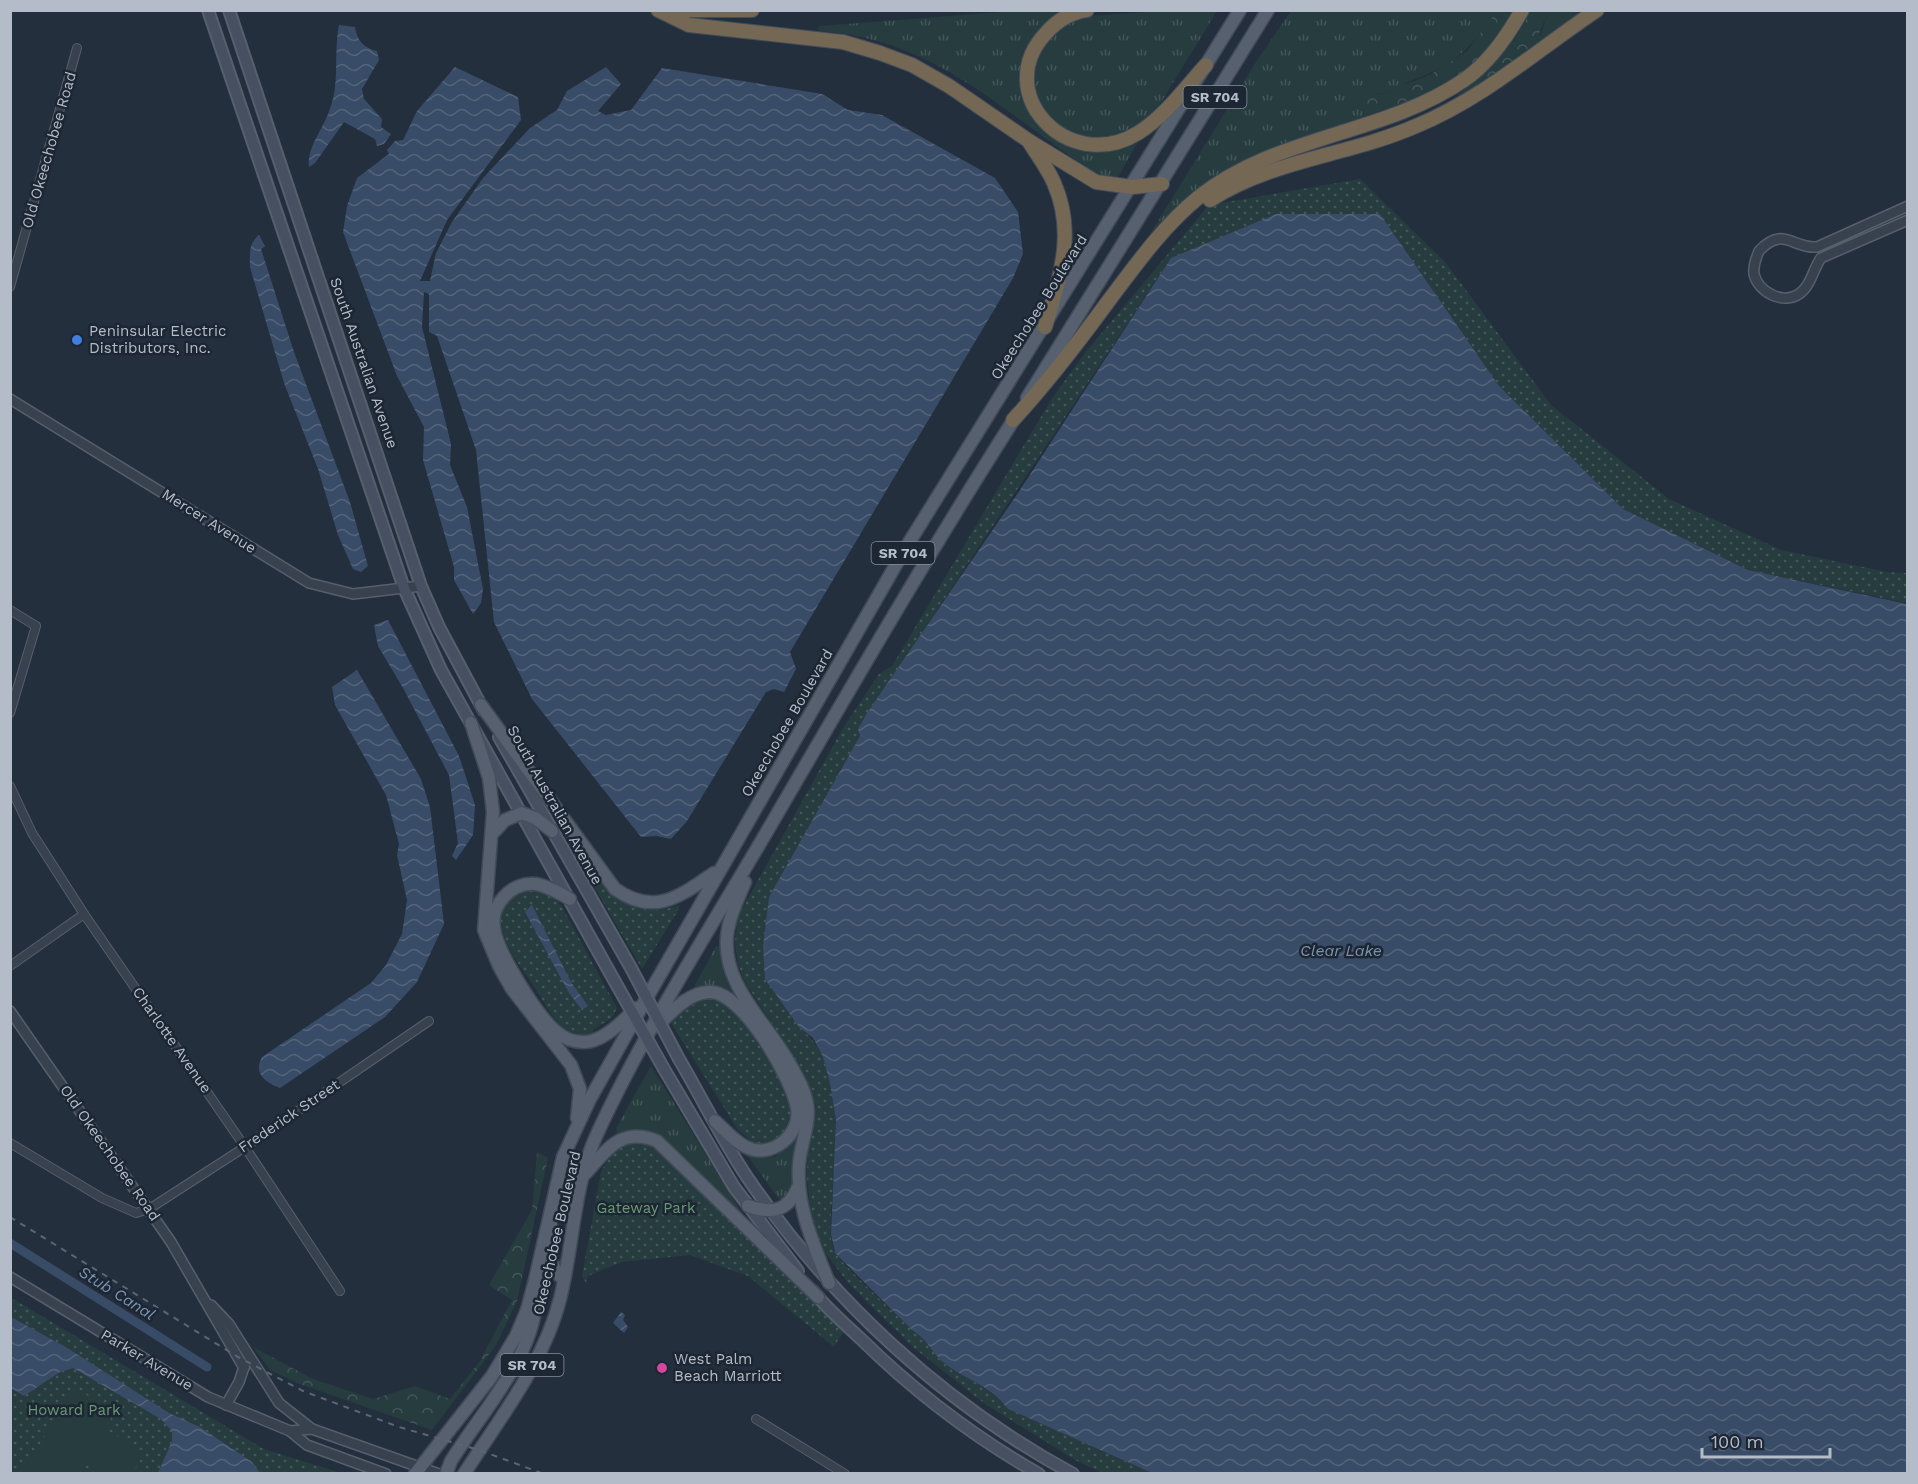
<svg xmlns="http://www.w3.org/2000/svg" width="1918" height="1484" font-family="'Work Sans',sans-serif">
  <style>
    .grass { fill: url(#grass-tufts) }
    .forest { fill: url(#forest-crowns) }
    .park { fill: url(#park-dots) }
    .pitch { fill: #263c3f }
    .water { fill: url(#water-waves) }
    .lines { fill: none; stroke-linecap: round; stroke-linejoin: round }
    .canal { stroke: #394c67; stroke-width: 9 }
    .minor-casing { stroke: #565f6c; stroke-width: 10 }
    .tertiary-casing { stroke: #565f6c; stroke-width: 12 }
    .secondary-casing { stroke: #565f6c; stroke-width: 14 }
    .primary-casing { stroke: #414a57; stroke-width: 15 }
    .motorway-casing { stroke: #434c59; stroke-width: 16 }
    .minor { stroke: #38414e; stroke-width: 8 }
    .tertiary { stroke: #38414e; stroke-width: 9 }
    .secondary { stroke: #465061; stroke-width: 10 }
    .primary { stroke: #56606e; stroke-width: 12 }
    .motorway { stroke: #746855; stroke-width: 14 }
    .rail { stroke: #5a6575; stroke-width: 2; stroke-dasharray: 6 6; stroke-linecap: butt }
    .secondary-bridge-casing { stroke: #565f6c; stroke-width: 14; stroke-linecap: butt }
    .secondary-bridge { stroke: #465061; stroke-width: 10 }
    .shop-dot { fill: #3f7fe0; stroke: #1d2633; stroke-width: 2 }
    .hotel-dot { fill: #d1479c; stroke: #1d2633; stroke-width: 2 }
    .labels { text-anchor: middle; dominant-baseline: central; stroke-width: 5; stroke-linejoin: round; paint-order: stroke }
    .shield { fill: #1d2633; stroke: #878f9c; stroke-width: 1.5 }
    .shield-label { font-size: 14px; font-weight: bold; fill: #b4bcc9 }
    .street-label { font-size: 15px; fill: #b4bcc9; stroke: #1d2633 }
    .poi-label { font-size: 15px; fill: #b4bcc9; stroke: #1d2633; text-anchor: start }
    .park-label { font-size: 15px; fill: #6b9a76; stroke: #1d2633 }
    .water-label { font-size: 16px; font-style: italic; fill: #7c92b1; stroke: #1d2633 }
  </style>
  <defs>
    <pattern id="grass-tufts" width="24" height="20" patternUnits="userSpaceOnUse" patternTransform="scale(1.5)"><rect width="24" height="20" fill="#263c3f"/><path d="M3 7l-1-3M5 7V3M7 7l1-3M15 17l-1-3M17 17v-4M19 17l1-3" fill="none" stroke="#435659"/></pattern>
    <pattern id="forest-crowns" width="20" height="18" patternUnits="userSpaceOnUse" patternTransform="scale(1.5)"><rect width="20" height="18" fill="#263c3f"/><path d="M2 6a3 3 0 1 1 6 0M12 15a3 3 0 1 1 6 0" fill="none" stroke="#435659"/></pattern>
    <pattern id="park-dots" width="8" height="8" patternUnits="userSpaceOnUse" patternTransform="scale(1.5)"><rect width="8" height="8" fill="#263c3f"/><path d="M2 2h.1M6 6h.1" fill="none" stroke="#435659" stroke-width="1.8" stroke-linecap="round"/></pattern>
    <pattern id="water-waves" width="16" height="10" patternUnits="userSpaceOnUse" patternTransform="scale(1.5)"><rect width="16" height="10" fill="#394c67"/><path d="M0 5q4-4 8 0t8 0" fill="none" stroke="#53647b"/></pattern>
  </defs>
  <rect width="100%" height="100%" fill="#242f3e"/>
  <g class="grass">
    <path d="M1016 11H1066L1028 55 1043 128C1073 157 1104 151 1140 138L1117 179 1095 173C1003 113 936 39 820 31L817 29 820 26Z"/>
    <path d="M1164 11H1217L1160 104 1139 126 1109 140 1069 136 1040 110 1032 78 1036 57 1060 27 1089 16Z"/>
    <path d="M1291 11H1497C1472 48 1452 67 1410 81 1404 83 1399 90 1394 91 1383 94 1375 93 1364 100L1362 111 1365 116 1263 156 1139 252 1256 62Z"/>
    <path d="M1548 11H1591L1518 58 1541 34Z"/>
    <path d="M716 946H721L724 971 740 998 720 988 695 989V985Z"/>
    <path d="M651 1066 741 1211 738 1213C716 1191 676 1142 649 1132 639 1128 627 1132 617 1135L616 1128Z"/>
    <path d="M798 1135 794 1186 781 1202 747 1155 775 1157Z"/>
  </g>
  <g class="forest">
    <path d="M1497 11H1515C1476 77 1435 93 1365 116L1360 107 1364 100 1371 96 1395 91 1402 85 1428 76 1467 51Z"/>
    <path d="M1530 11H1548L1537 40 1518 58 1464 99 1457 95C1488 72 1514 46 1530 11Z"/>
    <path d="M537 1152 548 1158 517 1301 496 1345 432 1430 297 1383 270 1370 253 1347 313 1379 373 1399 415 1386 450 1399 480 1361 512 1300 489 1285 532 1210Z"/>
  </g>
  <g class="park">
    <path d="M1360 179 1446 263 1551 405 1669 499 1781 550 1887 572 1907 573V603L1748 570 1623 509 1499 386 1380 214 1171 258 858 729 860 736 799 1027C848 1066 835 1146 832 1201 831 1217 828 1235 834 1251 839 1262 899 1317 912 1330 929 1341 931 1352 944 1363 968 1382 988 1383 1008 1409L1152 1473H1102L1077 1461 985 1404 914 1348 848 1283 821 1247 811 1215 807 1177 808 1146 816 1106 803 1072 745 982 738 964 735 942 738 916 843 728 879 674 892 666 1051 400 1084 354 1209 205Z"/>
    <path d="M548 807C578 850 615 931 679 905V909L642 969Z"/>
    <path d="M533 888 549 893 561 905 617 1008 612 1018 594 1029 593 1034C581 1035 573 1034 563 1027 552 1019 543 1000 536 989 515 959 470 903 533 888Z"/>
    <path d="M715 997C721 1000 727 1002 731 1006 746 1022 793 1094 792 1114 789 1137 770 1146 749 1144L750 1140 738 1130 671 1023 688 1004 691 1006 696 1003 695 1000Z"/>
    <path d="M634 1140 650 1142 664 1152 843 1332 834 1347 748 1276 690 1255 622 1262 588 1276 586 1283 582 1276 601 1172C609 1156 617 1147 634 1140Z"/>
    <path d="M10 1297 264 1449 341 1473H11Z"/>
  </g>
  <path class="pitch" d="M75 1388 115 1412 105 1429 145 1453 132 1473H102L84 1463 78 1473H22Z"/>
  <g class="water">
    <path d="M339 25 355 27C357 40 363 48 377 51L379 60 362 89 364 99 382 119 381 127 391 134 384 144 377 146 375 139 344 122 315 163 309 167C307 148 321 132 328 114 341 84 333 57 339 25Z"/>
    <path d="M455 67 518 97 521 120 447 220 420 281H430L436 253 452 222 483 178 530 128 557 110 567 91 606 67 621 84 598 111 606 115 631 110 662 68 822 94 848 110 882 115 995 178 1018 212 1023 254 1013 278 790 652 796 669 784 692 774 689 766 692 687 821 671 839 657 836 641 837 532 699 494 622 476 450 437 336 429 332V294L424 292 422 327 451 444 450 465 467 507 483 589 481 603 473 614 454 580V567L423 460 424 427 397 376 343 232 347 206 357 178 389 154 387 150 395 141 403 140 417 111Z"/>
    <path d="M1276 214H1380L1499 386 1623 509 1748 570 1907 604V1473H1152L1008 1409C988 1383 968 1382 944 1363 931 1352 929 1341 912 1330L835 1253 831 1234 836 1120 830 1083 823 1057 813 1038 799 1027 765 979 763 946 769 897 860 736 858 729 867 713 1018 493 1171 258Z"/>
    <path d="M259 235 265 246 261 249 294 352 350 502 368 566 361 572 353 569 338 535 318 469 284 383 250 267C250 254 248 244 259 235Z"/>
    <path d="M388 620 459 756 475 805 473 835 456 860 452 856 458 843 449 775 403 688 378 646 374 625Z"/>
    <path d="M357 670 421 779 430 807 444 924 417 982 385 1017 280 1088C265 1082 253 1074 262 1057L371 983 386 965 402 934 407 900 397 855 399 844 386 795 335 705 332 687Z"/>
    <path d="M532 905 571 982 588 1006 582 1010 569 993 525 912Z"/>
    <path d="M621 1312 625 1315 623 1320 628 1327 624 1333 613 1323Z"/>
    <path d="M11 1317 69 1349 169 1413 200 1427 252 1462 260 1473H158L172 1441V1431L161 1419 73 1368 60 1372 24 1396 11 1388Z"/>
  </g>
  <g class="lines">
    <path class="canal" d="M10 1243 207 1367"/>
    <g class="minor-casing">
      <g id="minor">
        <path d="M10 287 77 48"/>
        <path d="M10 610 36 626 10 713"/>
        <path d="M10 786 32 833 84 914 245 1147 340 1291"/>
        <path d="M10 966 84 914"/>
        <path d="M10 1143 102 1198 136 1213 149 1209 245 1147 429 1021"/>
        <path d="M756 1419 845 1474"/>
      </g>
    </g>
    <g class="tertiary-casing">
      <g id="tertiary">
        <path d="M1908 206 1817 247C1793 249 1783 225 1759 251 1756 258 1753 266 1754 274 1758 292 1783 305 1799 294 1811 286 1813 269 1821 258L1908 220"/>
        <path d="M10 399 309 583 353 594 421 586"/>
        <path d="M10 1011 171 1242 244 1368"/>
        <path d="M10 1277 208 1397 290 1431 307 1445 386 1474"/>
        <path d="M211 1305 229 1324 279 1403 312 1429"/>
        <path d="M226 1405 239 1382 245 1364"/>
        <path d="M290 1431 312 1429 439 1474"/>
      </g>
    </g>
    <g class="secondary-casing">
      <g id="secondary">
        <path d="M208 10 404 588 441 670 614 980"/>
        <path d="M229 10 421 586 439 627 484 711"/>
        <path d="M499 737 631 968"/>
        <path d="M679 1059C702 1098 722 1140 747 1177 830 1299 942 1403 1073 1474"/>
        <path d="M664 1069 734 1187 798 1271"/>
        <path d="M813 1291C827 1309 845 1324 862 1340 915 1392 974 1437 1039 1474"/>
      </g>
    </g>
    <g class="primary-casing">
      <g id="primary">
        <path d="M1027 398 1268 10"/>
        <path d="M481 705 615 889C655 917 680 896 714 873"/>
        <path d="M471 723 489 778 493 812 484 930 499 966 512 989 571 1065 580 1089 577 1118"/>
        <path d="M493 833 505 820 522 813 535 818 552 831"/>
        <path d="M745 882C739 897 731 912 728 929 718 982 765 1020 788 1061 796 1075 804 1088 807 1103 811 1123 800 1145 799 1165 796 1207 814 1245 829 1283"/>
        <path d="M570 899C559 893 548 886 536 884 512 881 490 905 494 928 497 952 538 1018 558 1033 565 1039 575 1042 584 1042 604 1042 623 1020 637 1008"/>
        <path d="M659 1024C673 1011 688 993 709 992 742 990 792 1079 797 1108 802 1134 771 1160 746 1147 734 1141 724 1129 715 1121"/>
        <path d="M585 1174C607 1150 621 1126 657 1141L818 1297"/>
        <path d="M748 1206C771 1214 788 1212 798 1187"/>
        <path d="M551 1225C553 1245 545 1267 564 1279"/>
        <path d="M415 1474 492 1376 516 1336 527 1310 535 1280 563 1157 590 1099 645 1001 905 549 1240 10"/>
        <path d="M446 1474 451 1461C484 1408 537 1355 537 1290"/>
        <path d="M464 1474C499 1419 544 1363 560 1299 574 1244 573 1186 597 1134 646 1028 710 929 769 828 850 689 931 549 1018 413"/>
      </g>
    </g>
    <g class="motorway-casing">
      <g id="motorway">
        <path d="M658 10 689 25 843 42 880 53 912 65 949 86 1029 141 1096 182 1132 187 1162 184"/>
        <path d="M680 10H752"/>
        <path d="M1087 10C1071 12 1058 20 1047 32 989 92 1068 176 1138 133 1165 116 1185 88 1206 65"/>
        <path d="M1030 143C1038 156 1048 169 1054 183 1076 233 1060 277 1045 327"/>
        <path d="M1210 200C1275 159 1347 156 1416 126 1484 98 1537 50 1597 10"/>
        <path d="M1013 420C1047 383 1077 344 1107 303 1135 266 1163 226 1199 197 1276 135 1384 135 1464 80 1489 63 1507 37 1522 10"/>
      </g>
    </g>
    <use href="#minor" class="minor"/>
    <use href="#tertiary" class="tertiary"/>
    <use href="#secondary" class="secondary"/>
    <use href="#primary" class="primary"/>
    <use href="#motorway" class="motorway"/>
    <path class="rail" d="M10 1217 238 1357 303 1391 399 1427 479 1450 544 1474"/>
    <g class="secondary-bridge-casing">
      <g id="secondary-bridge">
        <path d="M631 968 679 1059"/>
        <path d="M614 980 664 1069"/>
      </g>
    </g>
    <use href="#secondary-bridge" class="secondary-bridge"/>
  </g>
  <circle class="shop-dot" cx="77" cy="340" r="6"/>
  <circle class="hotel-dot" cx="662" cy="1368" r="6"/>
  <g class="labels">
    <g class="shield">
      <rect x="1183.5" y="86" width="63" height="22" rx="4.5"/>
      <rect x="871.5" y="542" width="63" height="22" rx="4.5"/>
      <rect x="500.5" y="1354" width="63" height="22" rx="4.5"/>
    </g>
    <g class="shield-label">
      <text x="1215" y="97">SR 704</text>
      <text x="903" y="553">SR 704</text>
      <text x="532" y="1365">SR 704</text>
    </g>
    <g class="street-label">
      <text transform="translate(49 150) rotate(-74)">Old Okeechobee Road</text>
      <text transform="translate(1039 307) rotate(-58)">Okeechobee Boulevard</text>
      <text transform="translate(364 363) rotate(71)">South Australian Avenue</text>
      <text transform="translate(209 521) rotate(32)">Mercer Avenue</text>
      <text transform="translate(787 723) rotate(-60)">Okeechobee Boulevard</text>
      <text transform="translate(555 805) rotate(61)">South Australian Avenue</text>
      <text transform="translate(172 1040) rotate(55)">Charlotte Avenue</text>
      <text transform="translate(289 1116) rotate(-34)">Frederick Street</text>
      <text transform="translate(110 1153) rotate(55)">Old Okeechobee Road</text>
      <text transform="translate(557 1233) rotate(-77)">Okeechobee Boulevard</text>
      <text transform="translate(147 1360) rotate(31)">Parker Avenue</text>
    </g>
    <g class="poi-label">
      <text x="89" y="331">Peninsular Electric<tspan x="89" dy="17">Distributors, Inc.</tspan></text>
      <text x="674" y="1359">West Palm<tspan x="674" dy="17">Beach Marriott</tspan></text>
    </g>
    <g class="park-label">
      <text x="646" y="1208">Gateway Park</text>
      <text x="74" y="1410">Howard Park</text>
    </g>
    <g class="water-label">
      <text x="1341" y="950">Clear Lake</text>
      <text transform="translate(117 1293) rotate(32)">Stub Canal</text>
    </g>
  </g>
  <rect width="1918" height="1484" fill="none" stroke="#b4bcc9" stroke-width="24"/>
  <path d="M1702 1448v9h128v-9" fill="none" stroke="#b4bcc9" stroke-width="3"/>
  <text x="1711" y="1448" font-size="18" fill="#b4bcc9" stroke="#1d2633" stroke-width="4.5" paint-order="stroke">100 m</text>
</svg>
